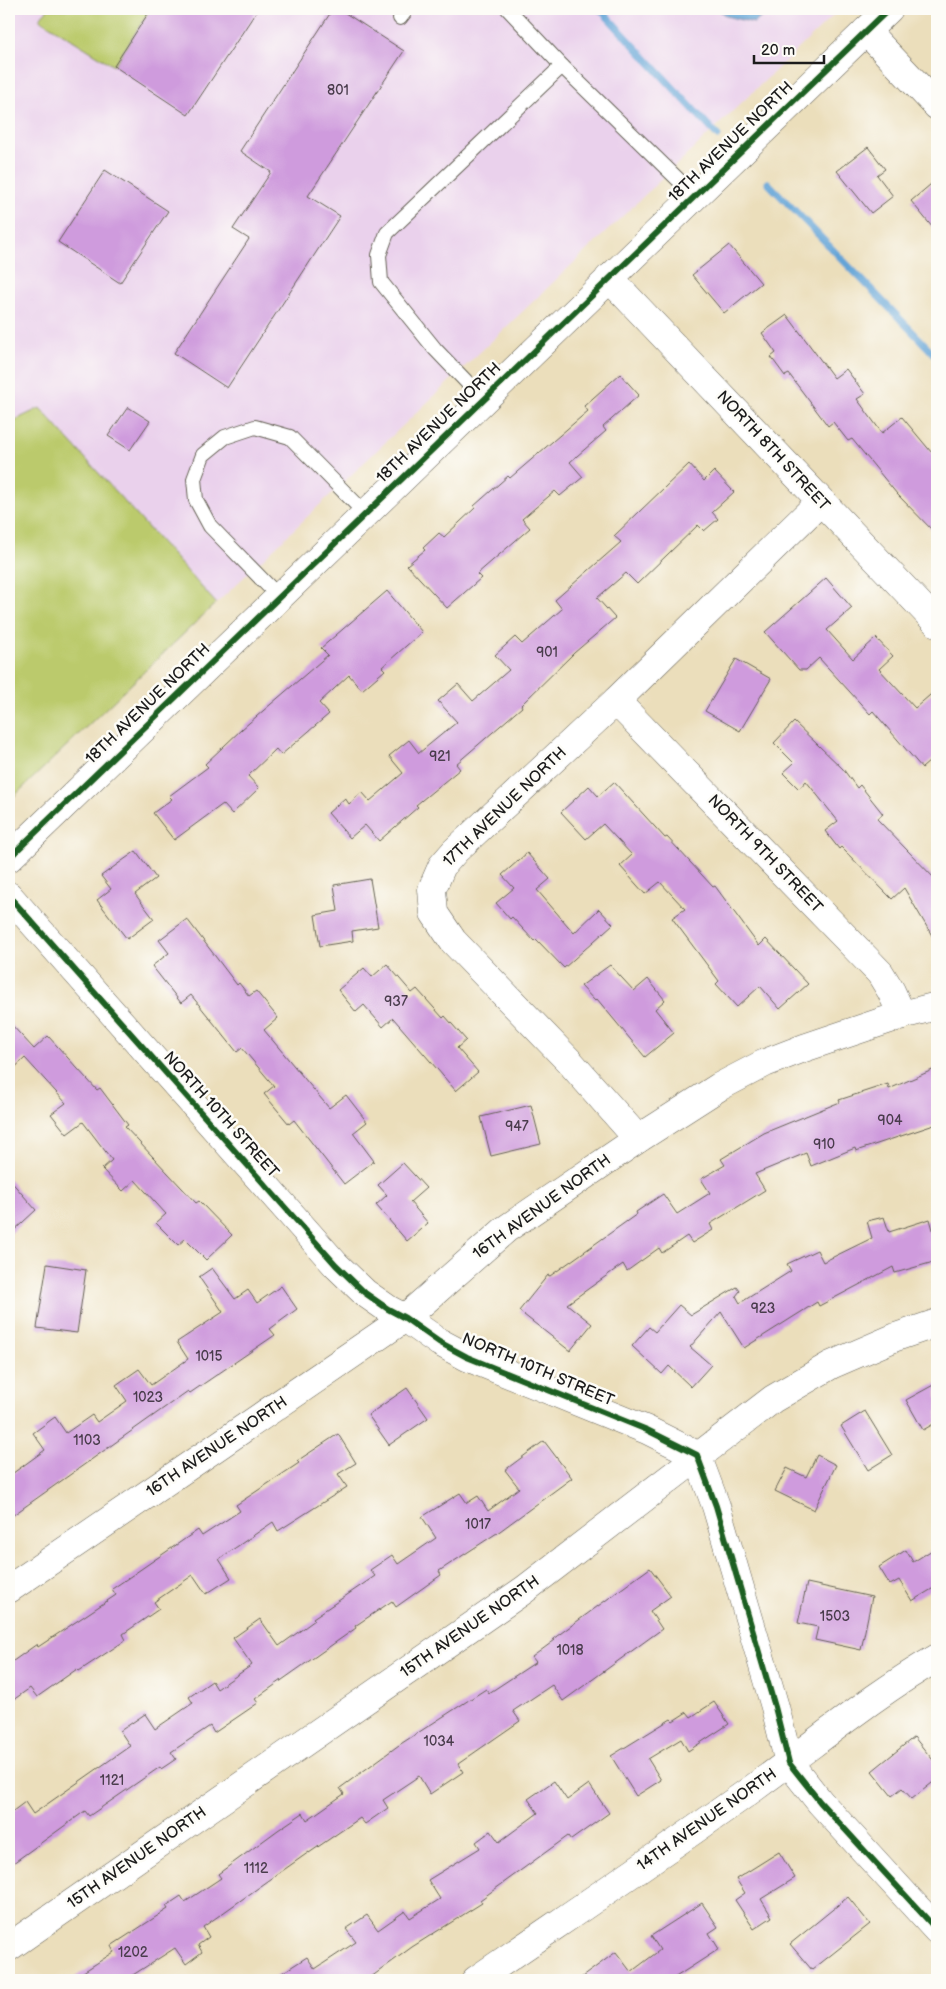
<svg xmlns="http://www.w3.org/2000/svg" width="946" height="1989" font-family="'Balsamiq Sans',sans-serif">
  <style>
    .built { fill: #ead1ec }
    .green { fill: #bbca6c; stroke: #6c7344 }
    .water { fill: #64a4d7; stroke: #40607a }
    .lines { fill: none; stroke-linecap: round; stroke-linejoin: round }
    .stream { stroke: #64a4d7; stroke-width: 7 }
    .building { fill: #cf9bdd }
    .service-casing { stroke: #646054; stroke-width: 16 }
    .minor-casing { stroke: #646054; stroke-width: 29 }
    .service { stroke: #fff; stroke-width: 14 }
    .minor { stroke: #fff; stroke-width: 28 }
    .cycleway-casing { stroke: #fdfcf7; stroke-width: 9 }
    .cycleway { stroke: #1b5e20; stroke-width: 6 }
    .labels { text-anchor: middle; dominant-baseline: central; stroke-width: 5; stroke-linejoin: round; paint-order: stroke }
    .number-label { font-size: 14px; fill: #493c4c }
    .street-label { font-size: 16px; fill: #1c1c1c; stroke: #fdfcf7 }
  </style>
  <rect width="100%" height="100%" fill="#fdfcf7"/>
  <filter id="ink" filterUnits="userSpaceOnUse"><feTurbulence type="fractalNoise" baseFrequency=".02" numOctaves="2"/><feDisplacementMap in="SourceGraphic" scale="10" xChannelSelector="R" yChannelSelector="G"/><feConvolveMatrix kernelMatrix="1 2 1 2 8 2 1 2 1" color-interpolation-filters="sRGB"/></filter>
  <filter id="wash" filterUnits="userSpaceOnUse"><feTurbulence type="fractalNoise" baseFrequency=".0096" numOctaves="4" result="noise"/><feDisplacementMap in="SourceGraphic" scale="20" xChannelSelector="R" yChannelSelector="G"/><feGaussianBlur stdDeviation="1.12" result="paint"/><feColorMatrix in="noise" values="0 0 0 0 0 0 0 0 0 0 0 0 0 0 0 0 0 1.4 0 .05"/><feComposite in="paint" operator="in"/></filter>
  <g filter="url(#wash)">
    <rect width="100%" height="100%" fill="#ebdebb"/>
    <path class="built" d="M9 9H840L9 801Z"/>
    <g class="green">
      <path d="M48 9H151L114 66 39 19Z"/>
      <path d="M40 408 216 603 9 801V423Z"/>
    </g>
    <path class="water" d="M718 9H772L754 23 726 16Z"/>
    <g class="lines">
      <g class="stream">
        <path d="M600 9 718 136"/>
        <path d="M768 183 937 357"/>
      </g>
    </g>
    <g id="blocks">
      <g class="building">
        <path d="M151 9H258L188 115 114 66Z"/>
        <path d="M333 9H339L404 51 308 196 340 216 227 388 174 353 249 239 233 229 271 172 240 151Z"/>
        <path d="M868 147 885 169 877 175 893 196 871 213 837 171Z"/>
        <path d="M105 170 168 211 120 283 58 242Z"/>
        <path d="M937 179V233L911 201Z"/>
        <path d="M729 245 761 283 724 313 692 275Z"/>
        <path d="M787 315 834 378 846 369 865 394 857 399 882 433 902 417 937 459V535L897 494 852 439 848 441 833 422 828 426 789 374 785 376 771 357 776 353 762 333Z"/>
        <path d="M620 374 639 395 603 427 606 431 570 462 583 477 560 496 555 491 522 519 530 528 477 574 481 578 447 608 407 565 425 550 423 548 439 533 444 537 475 508 474 506 508 476 510 478 588 411 584 406Z"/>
        <path d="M128 407 150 421 130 450 108 436Z"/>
        <path d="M689 464 704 481 714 471 734 492 712 512 718 519 704 531 698 525 637 584 626 573 597 598 615 618 574 653 521 705 522 707 456 764 460 769 416 805 418 807 379 841 365 825 350 838 328 813 345 798 349 804 362 792 370 801 403 773 389 756 409 740 419 753 457 722 438 701 458 684 473 701 509 670 495 655 515 637 522 644 562 609 555 600 621 542 614 536Z"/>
        <path d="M826 578 852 608 827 630 853 659 876 638 893 656 879 669 915 708 937 689V755L922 768 873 711 870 714 819 658 806 670H799L765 632Z"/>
        <path d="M387 591 422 632 382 667 385 670 362 690 349 675 319 703 329 714 281 755 276 749 248 776 259 788 232 814 223 804 174 840 153 813 172 799 169 796 208 767 205 764 242 729 328 655 321 648Z"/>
        <path d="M736 659 771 679 740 731 705 711Z"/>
        <path d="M794 722 843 769 857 788 860 785 883 814 877 819 937 881V944L904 888 892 899 841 847 839 849 825 831 838 821 806 781 799 789 783 773 794 763 774 743Z"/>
        <path d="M614 782 665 838 667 837 713 887 715 886 759 946 766 939 808 984 780 1009 760 986 737 1007 716 984 719 981 672 918 685 909 660 882 645 894 620 866 632 855 603 824 586 839 561 812 589 786 598 796Z"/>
        <path d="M136 851 156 878 135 894 154 919 127 939 97 900 111 889 101 876Z"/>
        <path d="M527 853 550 879 537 890 574 933 599 909 613 924 564 968 536 939 534 941 512 917 510 919 496 903 514 888 502 875Z"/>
        <path d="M370 879 378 927 352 931 353 941 320 946 315 915 338 911 334 885Z"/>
        <path d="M187 919 237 985 239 983 249 996 256 991 278 1018 264 1030 329 1108 346 1095 367 1122 353 1133 374 1161 344 1184 294 1120 289 1124 264 1094 274 1086 242 1048 237 1052 191 995 181 1003 152 966 169 953 159 940Z"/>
        <path d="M387 964 412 993 417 989 443 1018 445 1016 466 1040 457 1048 478 1072 456 1091 393 1018 383 1027 364 1005 356 1012 338 990 364 968 372 977Z"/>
        <path d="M610 965 634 991 648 979 665 1000 655 1009 674 1033 645 1057 597 999 595 1001 581 986Z"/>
        <path d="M9 1022 34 1049 48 1036 97 1090 100 1088 128 1125 125 1127 196 1203 199 1201 232 1235 206 1260 185 1239 178 1245 156 1223 166 1214 135 1180 123 1191 102 1169 112 1160 83 1122 67 1134 51 1114 66 1103 25 1058 9 1073Z"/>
        <path d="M937 1068V1124L856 1151 855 1148 811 1166 806 1153 755 1174 765 1190 710 1224 713 1230 692 1243 687 1236 662 1253 659 1248 627 1271 623 1264 567 1304 592 1324 570 1351 519 1311 548 1275 550 1276 637 1214 636 1212 663 1194 677 1214 710 1193 701 1179 725 1165 721 1159 764 1133 840 1102 839 1100 888 1084 889 1089Z"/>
        <path d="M531 1105 541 1144 491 1156 481 1117Z"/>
        <path d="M403 1163 426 1188 410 1202 428 1223 407 1241 376 1205 387 1195 378 1185Z"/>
        <path d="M9 1179 36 1210 9 1235Z"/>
        <path d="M884 1217 889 1232 930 1219 937 1244V1261L895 1273 893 1267 819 1306 817 1302 744 1348 721 1312 690 1347 711 1365 691 1387 669 1366 662 1374 632 1346 649 1327 655 1332 679 1305 691 1315 737 1287 740 1291 736 1296 740 1303 791 1271 787 1264 817 1250 823 1262 872 1238 867 1221Z"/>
        <path d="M47 1264 86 1270 77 1333 37 1328Z"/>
        <path d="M212 1268 235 1299 248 1290 257 1303 281 1286 297 1309 270 1329 275 1335 190 1393 188 1391 9 1518V1476L45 1450 33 1433 55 1417 66 1433 92 1415 97 1422 127 1401 116 1385 139 1369 151 1385 188 1359 177 1342 223 1312 199 1277Z"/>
        <path d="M937 1383V1422L923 1430 906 1400Z"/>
        <path d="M407 1388 428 1418 389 1445 368 1415Z"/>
        <path d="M865 1411 892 1455 868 1470 841 1426Z"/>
        <path d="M338 1434 356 1463 338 1474 347 1487 278 1531 273 1522 219 1559 231 1578 206 1594 193 1575 154 1602 159 1609 123 1634 126 1640 79 1671 77 1669 37 1697 30 1688 9 1703V1664L37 1644 38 1647 116 1595 112 1589 198 1530 202 1536 240 1511 236 1505 299 1463 297 1461Z"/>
        <path d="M544 1441 572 1478 500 1531 439 1571 441 1575 396 1607 392 1601 355 1626 356 1628 255 1699 258 1703 214 1733 210 1726 171 1752 176 1759 161 1769 160 1767 89 1816 85 1811 9 1866V1814L25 1802 33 1814 130 1746 120 1731 145 1714 155 1729 193 1703 189 1697 212 1681 217 1689 252 1665 233 1638 260 1619 279 1646 315 1620 313 1618 375 1576 370 1570 392 1555 398 1564 436 1538 422 1517 460 1493 467 1503 478 1496 488 1511 519 1488 505 1470Z"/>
        <path d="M817 1455 836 1465 814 1510 775 1491 787 1468 806 1477Z"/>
        <path d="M937 1547V1586L912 1601 899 1580 890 1585 879 1567 906 1550 913 1562Z"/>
        <path d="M650 1568 671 1596 650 1611 662 1629 563 1701 552 1685 513 1711 520 1721 458 1764 463 1772 430 1794 419 1776 383 1800 388 1808 365 1824 360 1818 309 1853V1852L203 1927 209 1937 198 1945 202 1952 186 1964 175 1948 125 1980H71L114 1952 111 1946 168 1909 166 1906 181 1896 185 1902 221 1878 218 1874 278 1830 303 1813 307 1820 344 1794 340 1788 399 1745 486 1689 489 1693 536 1662 532 1657 555 1640 553 1639Z"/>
        <path d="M807 1583 872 1597 861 1650 815 1640 818 1627 798 1623Z"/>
        <path d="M714 1702 729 1724 688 1751 681 1739 648 1759 661 1780 636 1796 611 1756 671 1719 673 1721 687 1712 691 1717Z"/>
        <path d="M914 1737 937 1765V1779L912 1799 902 1788 892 1796 872 1771Z"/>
        <path d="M554 1781 567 1800 589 1784 609 1813 571 1840 568 1836 480 1900 482 1903 412 1947 367 1980H271L307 1957 315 1969 356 1942 346 1929 367 1915 378 1930 405 1911 410 1918 440 1899 428 1880 480 1848 476 1842 491 1831 499 1842 538 1813 528 1799Z"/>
        <path d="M779 1852 795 1878 761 1899 772 1917 754 1929 735 1900 745 1893 736 1879Z"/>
        <path d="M848 1897 870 1924 812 1970 790 1944Z"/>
        <path d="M702 1903 718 1927 709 1933 719 1949 671 1980H578L616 1952 631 1972 660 1950 651 1936Z"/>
      </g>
    </g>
  </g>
  <g filter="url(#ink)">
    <use href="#blocks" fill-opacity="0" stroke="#646054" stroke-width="1"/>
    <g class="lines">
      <g class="service-casing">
        <g id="service">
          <path d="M508 9 562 66 695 196"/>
          <path d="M400 18 407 9"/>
          <path d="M483 399 435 349 381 282 379 255 387 233 562 66"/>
          <path d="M280 598 210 526 196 500 194 479 203 455 225 437 255 427 290 437 366 514"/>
        </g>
      </g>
      <g class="minor-casing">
        <g id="minor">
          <path d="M866 31 937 106"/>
          <path d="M609 278 937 623"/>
          <path d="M616 701 880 973 891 991 902 1015"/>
          <path d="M9 858 889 9"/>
          <path d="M9 896 336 1265 365 1293 388 1309 405 1318 439 1342 467 1357 647 1430 697 1455 716 1506 775 1707 789 1763 820 1802 937 1930"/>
          <path d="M638 1139 569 1061 453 941 434 913 432 889 442 866 455 851 616 701 820 502"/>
          <path d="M9 1589 405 1318 506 1229 638 1139 719 1087 765 1063 804 1048 902 1015 937 1006"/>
          <path d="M9 1947 524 1590 773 1399 831 1365 896 1337 937 1323"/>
          <path d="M476 1980C569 1916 663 1853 755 1787 816 1743 873 1695 937 1658"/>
        </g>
      </g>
      <use href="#service" class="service"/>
      <use href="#minor" class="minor"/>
      <g class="cycleway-casing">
        <g id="cycleway">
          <path d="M9 858 889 9"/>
          <path d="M9 896 336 1265 365 1293 388 1309 405 1318 439 1342 467 1357 647 1430 697 1455 716 1506 775 1707 789 1763 820 1802 937 1930"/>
        </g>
      </g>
      <use href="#cycleway" class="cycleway"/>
    </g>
  </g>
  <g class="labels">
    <g class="number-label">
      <text x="338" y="90">801</text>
      <text x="547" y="652">901</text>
      <text x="440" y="756">921</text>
      <text x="396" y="1001">937</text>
      <text x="890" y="1120">904</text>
      <text x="517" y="1126">947</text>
      <text x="824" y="1144">910</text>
      <text x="763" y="1308">923</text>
      <text x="209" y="1356">1015</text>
      <text x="148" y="1397">1023</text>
      <text x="87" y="1440">1103</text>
      <text x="478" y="1524">1017</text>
      <text x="835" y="1616">1503</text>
      <text x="570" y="1650">1018</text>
      <text x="439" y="1741">1034</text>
      <text x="112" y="1780">1121</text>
      <text x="256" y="1868">1112</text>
      <text x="133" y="1952">1202</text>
    </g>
    <g class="street-label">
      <text transform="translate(731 142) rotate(-44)">18TH AVENUE NORTH</text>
      <text transform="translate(439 423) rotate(-44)">18TH AVENUE NORTH</text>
      <text transform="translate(773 451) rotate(47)">NORTH 8TH STREET</text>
      <text transform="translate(148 704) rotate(-44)">18TH AVENUE NORTH</text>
      <text transform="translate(505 807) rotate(-44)">17TH AVENUE NORTH</text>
      <text transform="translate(765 854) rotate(46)">NORTH 9TH STREET</text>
      <text transform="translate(221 1115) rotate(48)">NORTH 10TH STREET</text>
      <text transform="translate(542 1207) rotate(-36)">16TH AVENUE NORTH</text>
      <text transform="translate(538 1370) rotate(23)">NORTH 10TH STREET</text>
      <text transform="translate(217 1447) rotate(-34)">16TH AVENUE NORTH</text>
      <text transform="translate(470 1627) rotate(-35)">15TH AVENUE NORTH</text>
      <text transform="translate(707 1820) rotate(-35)">14TH AVENUE NORTH</text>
      <text transform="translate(137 1858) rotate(-35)">15TH AVENUE NORTH</text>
    </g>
  </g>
  <rect width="946" height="1989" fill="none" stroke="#fdfcf7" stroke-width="30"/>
  <path d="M754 55v8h70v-8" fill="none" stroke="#1c1c1c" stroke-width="2.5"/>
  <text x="761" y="55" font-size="15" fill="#1c1c1c" stroke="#fdfcf7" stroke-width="4" paint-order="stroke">20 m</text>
</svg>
